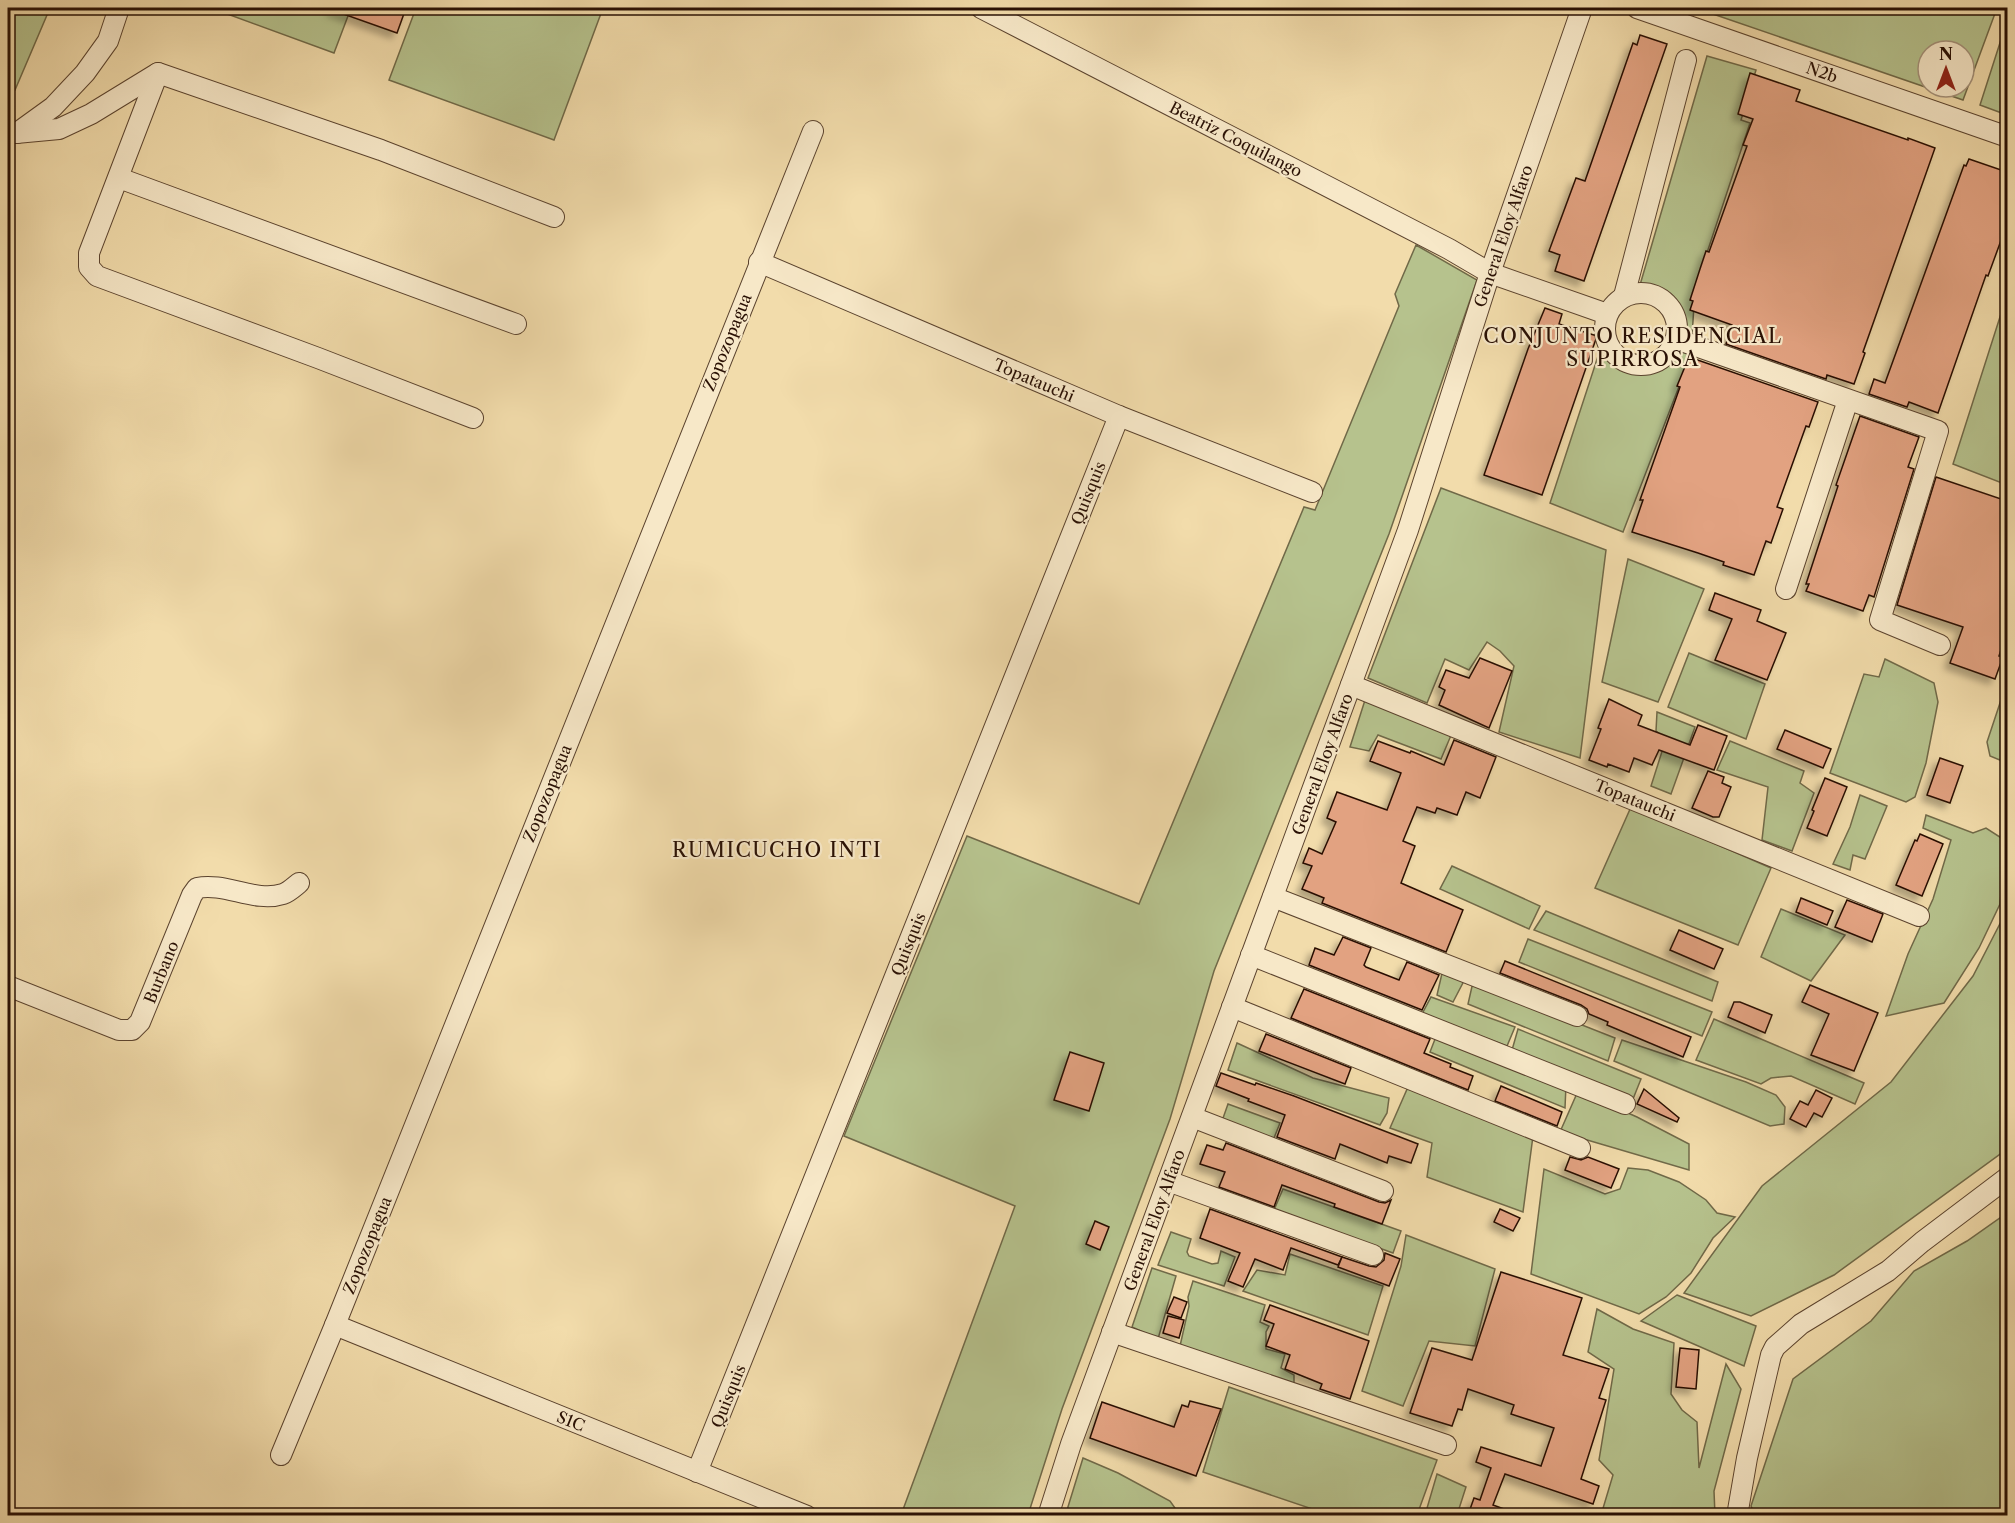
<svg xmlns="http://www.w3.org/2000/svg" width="2015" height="1523" font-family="'Libre Caslon Text',serif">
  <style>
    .green { fill: #b6c28d; stroke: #706948; stroke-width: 1.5; fill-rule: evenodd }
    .building { fill: #e2a281; stroke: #291004; stroke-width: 1.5; filter: url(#shadow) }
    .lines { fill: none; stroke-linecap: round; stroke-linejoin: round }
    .minor-casing { stroke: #5b432e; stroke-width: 22 }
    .minor { stroke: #f7e8c8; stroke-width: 20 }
    .labels { text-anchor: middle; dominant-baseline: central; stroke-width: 4.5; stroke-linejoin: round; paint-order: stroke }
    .street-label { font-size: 16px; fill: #291004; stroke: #f7e8c8 }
    .quarter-label { font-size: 20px; letter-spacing: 1.5px; fill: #291004; stroke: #f7e8c8 }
  </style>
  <defs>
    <filter id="shadow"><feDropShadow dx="-5.5" dy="5.5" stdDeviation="3" flood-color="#0004"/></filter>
  </defs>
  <rect width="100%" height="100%" fill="#f2dcab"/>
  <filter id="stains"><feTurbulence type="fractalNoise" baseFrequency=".00333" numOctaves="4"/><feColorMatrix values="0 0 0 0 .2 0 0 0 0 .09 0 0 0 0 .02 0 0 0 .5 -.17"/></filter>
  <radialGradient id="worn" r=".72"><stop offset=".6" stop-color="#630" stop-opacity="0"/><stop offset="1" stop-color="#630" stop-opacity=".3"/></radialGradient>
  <g class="green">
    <path d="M8 8H50L15 90 8 87Z"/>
    <path d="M211 8H351L334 53Z"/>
    <path d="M416 8H603L554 140 389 80Z"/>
    <path d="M1712 8H1997L1963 100 1710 13ZM1928 51H1964V87H1928Z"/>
    <path d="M2007 21 2008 115H2007L1980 105Z"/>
    <path d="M1707 56 1756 70 1741 120 1750 123 1695 289 1692 337 1683 334C1690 303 1665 290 1640 285Z"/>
    <path d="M1416 245 1477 280 1389 534 1214 971 1170 1119 1062 1409 1028 1515H901L1015 1206 844 1136 967 836 1139 904 1304 507 1315 510 1399 306 1395 294Z"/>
    <path d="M2007 295V485L1953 464Z"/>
    <path d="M1601 347C1604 352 1607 359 1611 363 1634 384 1667 371 1680 348L1694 353 1685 371 1623 532 1550 503Z"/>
    <path d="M1441 488 1606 550 1580 758 1499 732 1514 666 1500 651 1487 642 1469 670 1445 659 1427 703 1368 678Z"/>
    <path d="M1628 559 1704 589 1658 702 1602 682Z"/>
    <path d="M1689 653 1765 684 1746 739 1668 707Z"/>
    <path d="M1885 659 1934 683 1938 702 1926 763 1915 797 1906 802 1830 773 1864 674 1879 677Z"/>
    <path d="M1366 697 1452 733 1441 759 1378 735 1369 751 1350 747Z"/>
    <path d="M2001 700 2007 702V763L1990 756 1987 742Z"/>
    <path d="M1657 712 1695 727 1671 794 1651 786 1666 739 1656 731Z"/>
    <path d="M1730 741 1804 771 1800 783 1814 793 1792 851 1762 840 1768 787 1717 770Z"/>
    <path d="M1860 795 1887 806 1865 859 1853 855 1850 870 1833 864 1850 827Z"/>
    <path d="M1631 807 1771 868 1738 945 1595 888Z"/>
    <path d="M1926 815 1973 833 1986 828 2006 841 2000 904 1979 948 1944 1003 1886 1016 1908 954 1933 899 1951 840 1923 828Z"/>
    <path d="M1452 866 1540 906 1529 929 1440 889Z"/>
    <path d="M1781 909 1845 935 1811 981 1761 957Z"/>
    <path d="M2007 910V1149L1834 1275 1751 1316 1684 1293 1762 1186 1891 1082 1973 976Z"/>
    <path d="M1546 911 1718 982 1712 1001 1534 930Z"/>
    <path d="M1528 939 1712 1012 1702 1036 1519 962Z"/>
    <path d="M1443 969 1466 977 1453 1002 1437 995Z"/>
    <path d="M1473 982 1615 1038 1608 1061 1468 1004Z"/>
    <path d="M1431 997 1515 1027 1507 1046 1422 1014Z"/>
    <path d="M1714 1019 1864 1083 1855 1104 1791 1076 1771 1078 1761 1084 1696 1060Z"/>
    <path d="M1518 1029 1641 1079 1633 1099 1512 1050Z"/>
    <path d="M1437 1034 1566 1085 1565 1108 1430 1052Z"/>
    <path d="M1622 1040 1746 1082 1776 1095 1785 1107 1784 1124 1770 1126 1614 1061Z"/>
    <path d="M1237 1043 1313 1078 1389 1098 1387 1113 1380 1125 1228 1070Z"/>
    <path d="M1408 1087 1533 1136 1523 1212 1427 1177 1432 1143 1390 1128Z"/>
    <path d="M1578 1091 1637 1117 1689 1144V1170L1560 1132Z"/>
    <path d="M1228 1104 1280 1123 1272 1143 1222 1121Z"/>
    <path d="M1628 1168 1648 1170 1679 1182 1706 1200 1717 1213 1735 1217 1713 1238 1691 1273 1666 1297 1639 1314 1531 1274 1544 1169 1605 1194 1620 1189Z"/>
    <path d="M1283 1189 1401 1231 1393 1253 1274 1210Z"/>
    <path d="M2007 1213V1515H1755L1751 1506 1793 1379 1871 1321 1914 1271 1967 1241Z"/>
    <path d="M1171 1232 1191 1239 1187 1252 1189 1256 1212 1264 1218 1263 1221 1251 1235 1257 1224 1286 1158 1265Z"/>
    <path d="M1406 1235 1495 1269 1475 1346 1429 1341 1403 1406 1362 1391 1401 1266Z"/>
    <path d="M1290 1254 1383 1286 1368 1335 1243 1291 1257 1270 1285 1275Z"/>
    <path d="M1152 1268 1176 1276 1158 1339 1132 1327Z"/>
    <path d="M1193 1281 1265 1305 1260 1322 1269 1326 1266 1332V1349L1285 1354 1281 1368 1294 1375V1385L1180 1346 1189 1306 1188 1297Z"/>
    <path d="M1677 1295 1756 1326 1744 1366 1641 1321Z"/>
    <path d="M1597 1309 1633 1329 1674 1343 1671 1394 1682 1410 1697 1422 1699 1468 1726 1364 1741 1389 1714 1491 1715 1515H1601L1613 1475 1599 1460 1614 1369 1588 1352Z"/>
    <path d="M1229 1387 1437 1460 1417 1515H1330L1203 1472Z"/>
    <path d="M1083 1458 1118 1473 1170 1501 1180 1515 1084 1516 1067 1510Z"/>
    <path d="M1437 1474 1466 1487 1457 1515H1425Z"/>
  </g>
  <g class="building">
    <path d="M332 8H406L397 33 332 10Z"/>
    <path d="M1640 35 1667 44 1584 281 1555 271 1560 255 1549 251 1576 178 1585 181 1633 43 1637 45Z"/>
    <path d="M1750 73 1800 90 1796 101 1908 140V138L1935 148 1863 352 1865 353 1854 384 1827 375 1826 379 1726 344 1732 325 1690 310 1693 301 1690 300 1700 269 1706 251 1709 252 1747 146 1743 145 1753 119 1738 114Z"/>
    <path d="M1969 159 2007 172V224L1988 276 1986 275 1938 413 1909 402 1907 407 1869 394 1874 379 1885 383 1964 165 1966 166Z"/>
    <path d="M1545 308 1562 314 1559 324 1597 336 1542 495 1484 475 1528 349Z"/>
    <path d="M1689 357 1818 402 1809 427 1806 426 1777 507 1783 509 1771 543 1766 541 1754 575 1723 565 1724 562 1698 553 1632 532 1643 500H1640L1680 387 1677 386Z"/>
    <path d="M1860 416 1919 437 1908 467 1914 469 1874 597 1869 595 1863 611 1806 591 1809 584H1806L1838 486 1836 485Z"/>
    <path d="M1936 477 2007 501V632L1999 656 2003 657 1995 679 1950 663 1963 627 1897 605Z"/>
    <path d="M1715 593 1761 610 1757 621 1786 633 1767 680 1715 660 1732 619 1709 610Z"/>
    <path d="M1480 658 1512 671 1489 728 1439 705 1445 690 1439 687 1446 670 1469 678Z"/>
    <path d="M1609 699 1642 715 1638 725 1690 745 1698 725 1727 736 1714 770 1659 750 1652 765 1634 758 1629 772 1608 764 1607 767 1589 760 1601 729 1598 728Z"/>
    <path d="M1785 730 1831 749 1823 768 1777 749Z"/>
    <path d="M1454 740 1496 757 1480 798 1466 792 1457 815 1437 808 1435 813 1417 807 1403 841 1415 846 1401 883 1463 910 1446 952 1322 903 1324 898 1302 889 1312 866 1303 863 1309 848 1322 854 1336 822 1327 818 1337 792 1387 810 1401 773 1370 761 1378 741 1410 753 1411 751 1444 765Z"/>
    <path d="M1940 758 1963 766 1950 803 1927 795Z"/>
    <path d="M1708 771 1724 777 1722 783 1731 787 1719 817H1713L1692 808Z"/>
    <path d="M1825 778 1847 787 1827 836 1807 828 1814 811 1812 810Z"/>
    <path d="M1920 834 1943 844 1922 896 1896 885 1915 840 1917 841Z"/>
    <path d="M1801 898 1833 911 1827 925 1796 912Z"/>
    <path d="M1847 900 1883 914 1872 942 1835 927Z"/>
    <path d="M1679 930 1723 949 1714 969 1670 950Z"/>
    <path d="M1343 937 1371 948 1364 965 1366 967 1399 980 1407 962 1439 975 1422 1010 1309 965 1315 948 1334 955Z"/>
    <path d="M1505 961 1691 1037 1683 1057 1607 1025 1608 1022 1589 1014 1587 1009 1581 1005 1500 973Z"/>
    <path d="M1810 985 1878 1013 1854 1071 1811 1055 1829 1014 1802 1002Z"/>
    <path d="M1304 989 1430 1039 1424 1053 1451 1064 1450 1067 1473 1076 1468 1090 1291 1018Z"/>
    <path d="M1734 1002H1740L1772 1015 1765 1033 1728 1017Z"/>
    <path d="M1266 1034 1351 1068 1345 1084 1259 1051Z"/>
    <path d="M1070 1052 1104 1063 1089 1111 1054 1100Z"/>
    <path d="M1221 1073 1255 1085 1256 1083 1294 1096 1418 1144 1411 1163 1389 1156 1387 1163 1340 1144 1335 1159 1277 1137 1285 1115 1248 1101 1249 1099 1216 1086Z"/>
    <path d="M1501 1086 1562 1112 1557 1126 1495 1101Z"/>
    <path d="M1644 1089 1679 1118 1677 1122 1637 1104Z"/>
    <path d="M1816 1090 1832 1098 1822 1117 1814 1113 1806 1127 1790 1119 1800 1101 1808 1105Z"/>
    <path d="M1226 1143 1379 1202 1385 1203 1391 1200 1382 1224 1334 1207 1335 1204 1282 1185 1274 1207 1219 1187 1225 1172 1200 1164 1207 1145 1223 1150Z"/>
    <path d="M1570 1157 1581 1160 1588 1157 1619 1169 1611 1188 1565 1170Z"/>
    <path d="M1210 1209 1342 1257 1338 1265 1291 1248 1283 1270 1255 1259 1243 1287 1228 1281 1240 1253 1200 1238Z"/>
    <path d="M1500 1209 1520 1218 1513 1231 1494 1222Z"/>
    <path d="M1095 1221 1109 1227 1100 1250 1086 1244Z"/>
    <path d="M1385 1253 1400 1259 1389 1286 1338 1267 1342 1257 1369 1266 1376 1267 1384 1260Z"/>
    <path d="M1501 1272 1582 1298 1563 1355 1609 1369 1599 1398 1606 1400 1581 1479 1599 1486 1593 1504 1505 1474 1493 1505 1518 1514 1517 1515H1468L1474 1498 1480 1500 1491 1468 1476 1462 1481 1447 1541 1466 1554 1428 1511 1414 1514 1405 1468 1389 1462 1410 1458 1409 1452 1426 1410 1413 1432 1348 1472 1360Z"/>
    <path d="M1174 1297 1187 1302 1181 1318 1167 1313Z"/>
    <path d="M1270 1305 1369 1341 1350 1399 1320 1389 1322 1384 1285 1369 1290 1355 1266 1346 1274 1324 1264 1320Z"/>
    <path d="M1168 1316 1184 1320 1179 1338 1163 1333Z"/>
    <path d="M1680 1348 1699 1350 1696 1389 1676 1387Z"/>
    <path d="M1190 1401 1221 1409 1196 1476 1090 1438 1102 1402 1174 1427 1182 1405 1188 1407Z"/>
  </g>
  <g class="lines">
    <g class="minor-casing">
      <g id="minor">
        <path d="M981 8 1449 249 1490 273 1607 314"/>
        <path d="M1637 8 2008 137"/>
        <path d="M158 73 89 253V267L97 276 318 358 473 418"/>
        <path d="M16 133 59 129 91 114 158 73 381 150 554 217"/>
        <path d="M17 133 53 107 85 73 108 41 119 8"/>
        <path d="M119 178 516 324"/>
        <path d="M759 262 1119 416 1312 492"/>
        <circle cx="1641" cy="329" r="36"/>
        <path d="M1624 296 1686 60"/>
        <path d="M1676 339 1938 431 1880 620 1940 645"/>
        <path d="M1786 589 1848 400"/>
        <path d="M1351 685 1919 916"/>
        <path d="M1273 897 1577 1016"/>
        <path d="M1251 955 1625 1104"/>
        <path d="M8 986 119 1030H132L140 1022 192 895 197 888C225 882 255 903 283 894 289 892 295 886 299 883"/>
        <path d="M1232 1007 1580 1148"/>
        <path d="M1192 1117 1383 1191"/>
        <path d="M1168 1181 1373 1255"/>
        <path d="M335 1325 807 1516"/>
        <path d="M1112 1332 1446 1445"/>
        <path d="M281 1455 335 1325 813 131"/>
        <path d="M697 1472 1119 416"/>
        <path d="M1048 1516 1071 1444 1408 530 1490 273 1582 8"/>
        <path d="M1737 1516 1747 1458 1771 1355 1775 1347 1801 1324 1888 1271 1922 1242 2008 1177"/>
      </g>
    </g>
    <use href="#minor" class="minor"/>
  </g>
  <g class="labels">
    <g class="street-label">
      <text transform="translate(1822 72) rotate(19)">N2b</text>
      <text transform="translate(1236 139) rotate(27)">Beatriz Coquilango</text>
      <text transform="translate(1503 236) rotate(-71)">General Eloy Alfaro</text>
      <text transform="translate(727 342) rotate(-68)">Zopozopagua</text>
      <text transform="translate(1034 380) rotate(23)">Topatauchi</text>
      <text transform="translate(1088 493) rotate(-68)">Quisquis</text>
      <text transform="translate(1322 764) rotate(-70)">General Eloy Alfaro</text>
      <text transform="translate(547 793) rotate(-68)">Zopozopagua</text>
      <text transform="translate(1635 800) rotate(22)">Topatauchi</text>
      <text transform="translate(908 944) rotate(-68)">Quisquis</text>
      <text transform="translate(161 972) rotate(-68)">Burbano</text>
      <text transform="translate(1154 1220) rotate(-70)">General Eloy Alfaro</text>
      <text transform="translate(367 1245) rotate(-68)">Zopozopagua</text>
      <text transform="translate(728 1396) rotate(-68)">Quisquis</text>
      <text transform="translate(571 1421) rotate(22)">S1C</text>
    </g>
    <g class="quarter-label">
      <text x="1633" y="336">CONJUNTO RESIDENCIAL<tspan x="1633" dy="23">SUPIRROSA</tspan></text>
      <text x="777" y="850">RUMICUCHO INTI</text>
    </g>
  </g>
  <rect width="2015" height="1523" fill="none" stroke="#f2dcab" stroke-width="30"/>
  <rect x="9" y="9" width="1997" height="1505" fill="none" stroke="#291004" stroke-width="3"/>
  <rect x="15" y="15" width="1985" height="1493" fill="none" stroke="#291004" stroke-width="1.5"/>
  <g transform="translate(1946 69)"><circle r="28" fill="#f7e8c8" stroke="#a5927a" stroke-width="1.5"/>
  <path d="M0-4.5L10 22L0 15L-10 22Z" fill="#8f2418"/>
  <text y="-9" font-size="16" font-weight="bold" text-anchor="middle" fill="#291004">N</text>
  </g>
  <rect width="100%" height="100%" filter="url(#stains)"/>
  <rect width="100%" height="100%" fill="url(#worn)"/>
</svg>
